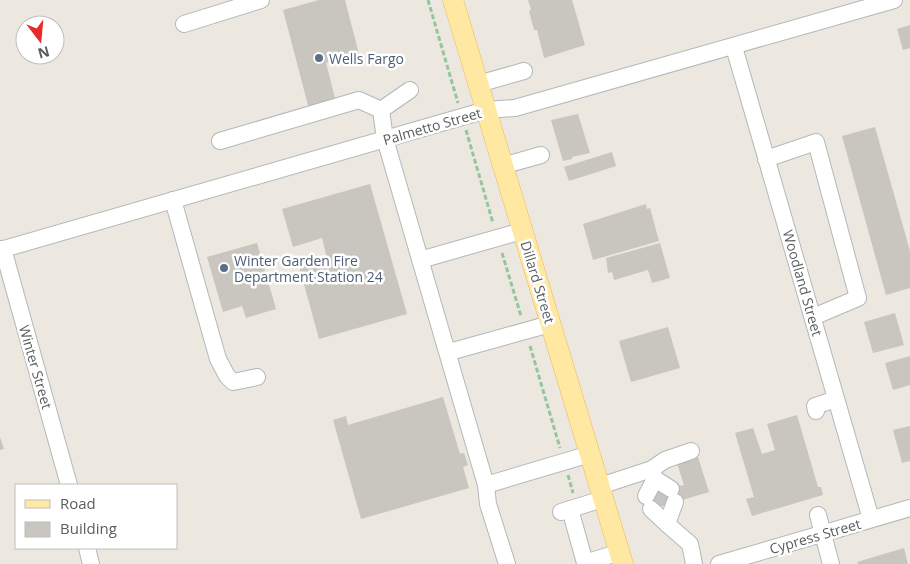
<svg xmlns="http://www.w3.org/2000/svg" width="910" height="564" font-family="'Open Sans',sans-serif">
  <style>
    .building { fill: #c9c5bf }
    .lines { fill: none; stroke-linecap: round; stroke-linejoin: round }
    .minor-tunnel { stroke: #c7c5c0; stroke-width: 16; stroke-dasharray: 16 8; stroke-linecap: butt }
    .minor-casing { stroke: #b3b7bb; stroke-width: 18 }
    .major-casing { stroke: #f1b753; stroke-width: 21 }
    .path { stroke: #95c59e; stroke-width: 3; stroke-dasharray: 5 2.5; stroke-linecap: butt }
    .minor { stroke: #fff; stroke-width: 16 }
    .major { stroke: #ffe8a2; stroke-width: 20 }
    .service-dot { fill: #5c6f8a; stroke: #fff; stroke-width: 2 }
    .labels { text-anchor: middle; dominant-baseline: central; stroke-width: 5; stroke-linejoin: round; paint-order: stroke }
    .service-label { font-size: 14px; fill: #4e5e75; stroke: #fff; text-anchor: start }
    .street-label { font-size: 14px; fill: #595d61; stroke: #fff }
  </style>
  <rect width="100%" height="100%" fill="#ece8e0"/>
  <g class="building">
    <path d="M319 0H345L359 54 326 63 336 102 309 109 283 10Z"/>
    <path d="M528 0H572L585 45 544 58 537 30H534L529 11 531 10Z"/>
    <path d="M910 25V48L903 50 897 29Z"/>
    <path d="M578 114 590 153 572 157V159L563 161 551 120Z"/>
    <path d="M875 127 910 251V288L886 295 842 136Z"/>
    <path d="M612 152 616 166 569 181 564 167Z"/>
    <path d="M370 184 407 314 319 339 299 266 327 258 322 238 293 247 282 209Z"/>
    <path d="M646 204 647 209 650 208 659 241 593 260 583 224Z"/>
    <path d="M257 243 276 309 246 318 242 306 223 312 207 257Z"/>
    <path d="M660 243 670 278 652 283 648 270 614 280 612 272 608 273 606 258Z"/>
    <path d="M895 313 904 345 873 353 864 322Z"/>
    <path d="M668 327 680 368 631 382 619 341Z"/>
    <path d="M910 356V385L893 390 885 363Z"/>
    <path d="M443 397 460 454 464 453 468 465 463 467 469 488 361 519 333 420 346 416 348 425Z"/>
    <path d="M797 415 818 487H821L823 495 752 516 746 499 754 497 735 433 753 428 762 454 775 450 767 424Z"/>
    <path d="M910 426V461L902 463 893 430Z"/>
    <path d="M0 437 4 449 0 450Z"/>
    <path d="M698 457 709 492 645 511 640 497 684 485 677 463Z"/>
    <path d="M904 548 908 564H858L857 562Z"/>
  </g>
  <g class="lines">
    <path class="minor-tunnel" d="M658 492 662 506"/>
    <g class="minor-casing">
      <g id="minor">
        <path d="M184 24 261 0"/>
        <path d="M734 47 871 519"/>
        <path d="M478 84 524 71"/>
        <path d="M410 90 381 110 385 139 445 345 449 351H453L550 324"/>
        <path d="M220 141 359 100 381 110"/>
        <path d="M766 159 816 142 858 298 813 317"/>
        <path d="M502 166 541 155"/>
        <path d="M173 200 218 359 227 376 233 382 257 377"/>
        <path d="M3 249 69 485"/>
        <path d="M0 250 486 110 515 108 894 0"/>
        <path d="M420 260 522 231"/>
        <path d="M445 345 486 485 590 454"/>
        <path d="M816 411 815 406 836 399"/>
        <path d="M652 469 665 460 691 451"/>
        <path d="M486 485 488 504 507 564"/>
        <path d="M600 486 652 469 655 479 671 489"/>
        <path d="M646 496 655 479"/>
        <path d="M675 502 667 524 690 544 694 564"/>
        <path d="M570 509 585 563 620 552"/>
        <path d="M651 509 667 524"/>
        <path d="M561 512 603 499"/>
        <path d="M818 515 831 564"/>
        <path d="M87 548 91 564"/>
        <path d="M719 564 910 508"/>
      </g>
    </g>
    <g class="major-casing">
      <path id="major" d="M453 0 623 564"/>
    </g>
    <g class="path">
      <path d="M428 0 458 103"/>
      <path d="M466 130 493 223"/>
      <path d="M502 253 521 316"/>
      <path d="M530 346 560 448"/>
      <path d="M568 475 573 493"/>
    </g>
    <use href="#minor" class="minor"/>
    <use href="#major" class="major"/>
  </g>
  <g class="service-dot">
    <circle cx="319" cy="58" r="5"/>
    <circle cx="224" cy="268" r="5"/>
  </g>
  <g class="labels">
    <g class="service-label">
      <text x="329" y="58">Wells Fargo</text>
      <text x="234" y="260">Winter Garden Fire<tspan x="234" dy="16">Department Station 24</tspan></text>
    </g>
    <g class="street-label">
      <text transform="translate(432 126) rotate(-16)">Palmetto Street</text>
      <text transform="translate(538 282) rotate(73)">Dillard Street</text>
      <text transform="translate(803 283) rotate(74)">Woodland Street</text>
      <text transform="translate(36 367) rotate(74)">Winter Street</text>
      <text transform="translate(815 536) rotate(-16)">Cypress Street</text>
    </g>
  </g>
  <rect x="15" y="484" width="162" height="65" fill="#ffffff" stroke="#bdbec0"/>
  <rect x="25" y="500" width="25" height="8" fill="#ffe8a2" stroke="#bdbec0"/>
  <text x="60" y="509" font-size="15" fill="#595d61">Road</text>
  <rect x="25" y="522" width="25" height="15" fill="#c9c5bf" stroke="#bdbec0"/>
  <text x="60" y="534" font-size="15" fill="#595d61">Building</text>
  <g transform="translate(40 40) rotate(164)"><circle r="24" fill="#ffffff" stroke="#bdbec0"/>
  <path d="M0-4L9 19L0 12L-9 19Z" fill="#e9292a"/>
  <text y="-8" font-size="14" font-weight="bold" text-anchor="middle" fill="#595d61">N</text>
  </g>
</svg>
